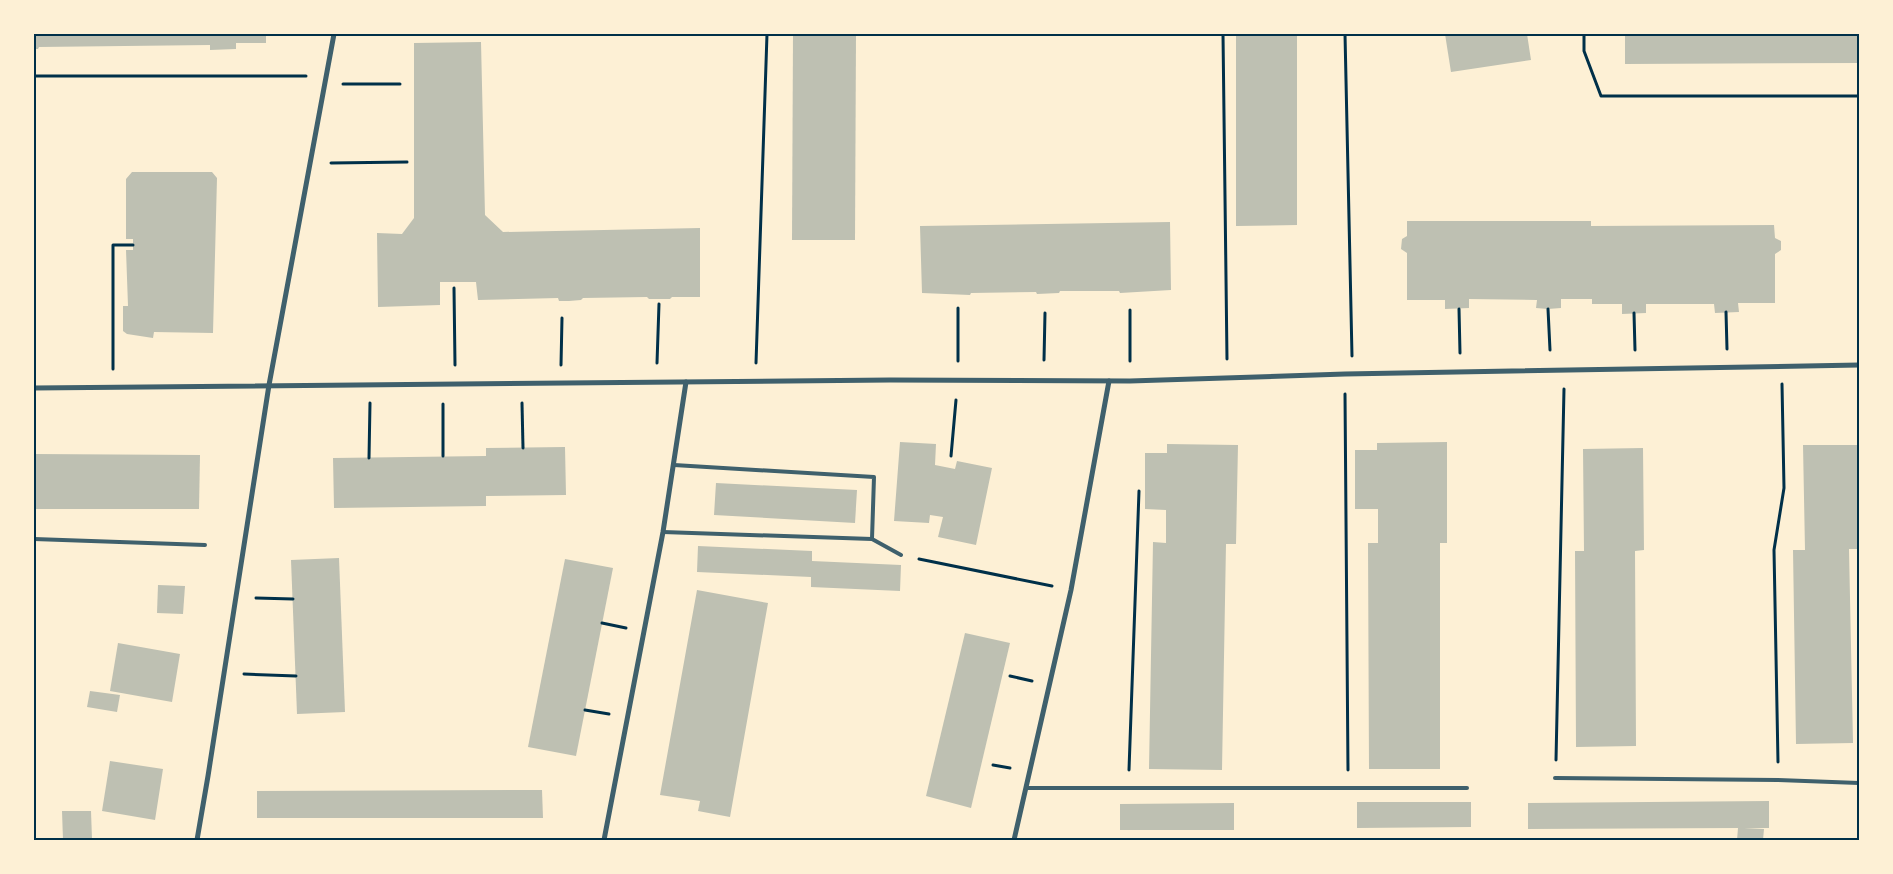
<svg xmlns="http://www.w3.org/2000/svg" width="1893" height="874" font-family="Helvetica,sans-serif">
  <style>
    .building { fill: #bec0b2 }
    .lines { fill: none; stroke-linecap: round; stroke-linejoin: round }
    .path { stroke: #003049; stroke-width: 3 }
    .service { stroke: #3f606c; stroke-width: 4 }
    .minor { stroke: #3f606c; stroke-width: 5 }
    .neatline { fill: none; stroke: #003049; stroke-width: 2 }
  </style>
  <rect width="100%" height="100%" fill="#fdf0d5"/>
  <g class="building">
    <path d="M34 34H266V43H236V49L210 50V45L39 47 38 49H34Z"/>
    <path d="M793 34H856L855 240H792Z"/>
    <path d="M1236 34H1297V225L1236 226Z"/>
    <path d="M1445 34H1527L1531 60 1451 72Z"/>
    <path d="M1625 34H1859V63L1625 64Z"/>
    <path d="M481 42 485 215 503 232 700 228V297H672L670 299H649L647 297 583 298 581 300 569 301H559L558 298 478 300 476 282H440V305L378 307 377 233 402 234 414 218V43Z"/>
    <path d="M132 172H212L217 178 213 333 154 332 153 338 127 334 123 331V306H128L126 250H133V239H126V179Z"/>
    <path d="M1407 221H1591V226L1774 225 1775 238 1781 241V250L1775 254V303H1738L1739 312 1715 313 1714 304H1646V313L1622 314V304H1592V299H1561V308L1548 309 1536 308 1537 300 1469 299V308L1445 309V300H1407V253L1401 249 1402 239 1407 236Z"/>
    <path d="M1170 222 1171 290 1120 293 1119 291H1060L1059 293 1037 294 1036 292 971 293 970 295 922 293 920 226Z"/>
    <path d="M900 442 936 444 935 465 955 469 957 461 992 468 976 545 938 537 943 517 930 515 929 523 894 521Z"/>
    <path d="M1447 442V543H1440V769H1369L1368 543H1378V509H1355V450H1377V443Z"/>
    <path d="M1167 444 1238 445 1236 544H1226L1222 770 1149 769 1153 542 1166 543V510L1145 509V453H1167Z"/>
    <path d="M1803 445H1859V549H1849L1853 743 1796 744 1793 550H1805Z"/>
    <path d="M565 447 566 495 486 496V506L334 508 333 458 486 456V448Z"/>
    <path d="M1643 448 1644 550 1635 551 1636 746 1576 747 1575 551H1584L1583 449Z"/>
    <path d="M34 454 200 455 199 509H34Z"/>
    <path d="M716 483 857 490 855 523 714 515Z"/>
    <path d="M698 546 812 551V561L901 565 900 591 811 587V577L697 572Z"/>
    <path d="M339 558 345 712 297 714 291 560Z"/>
    <path d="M565 559 613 568 576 756 528 747Z"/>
    <path d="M158 585 185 586 183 614 157 613Z"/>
    <path d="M697 590 768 603 730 817 698 811 700 801 660 795Z"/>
    <path d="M965 633 1010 643 971 808 926 796Z"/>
    <path d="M118 643 180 654 172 702 110 691Z"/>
    <path d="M90 691 120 695 117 712 87 707Z"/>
    <path d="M110 761 163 769 155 820 102 811Z"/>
    <path d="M542 790 543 818H257V791Z"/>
    <path d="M1769 801V828H1744L1764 829 1763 840H1737L1738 828 1528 829V803Z"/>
    <path d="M1357 802H1471V827L1357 828Z"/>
    <path d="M1234 803V830H1120V804Z"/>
    <path d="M62 811H91L92 839 63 840Z"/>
    <rect x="238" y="838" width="29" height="2"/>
  </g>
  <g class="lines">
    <g class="path">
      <path d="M1223 34 1227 359"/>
      <path d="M1345 34 1352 356"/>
      <path d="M1584 34V51L1601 96H1859"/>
      <path d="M34 76H306"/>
      <path d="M343 84H400"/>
      <path d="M331 163 407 162"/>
      <path d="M454 288 455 365"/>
      <path d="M1459 309 1460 353"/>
      <path d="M1548 309 1550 350"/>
      <path d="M1726 312 1727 349"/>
      <path d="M1634 313 1635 350"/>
      <path d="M1044 360 1045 313"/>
      <path d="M958 361V308"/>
      <path d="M1130 361V310"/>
      <path d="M657 363 659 304"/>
      <path d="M756 363 767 34"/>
      <path d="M561 365 562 318"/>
      <path d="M113 369V245H133"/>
      <path d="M1345 394 1348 770"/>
      <path d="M522 403 523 448"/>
      <path d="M443 404V456"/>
      <path d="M951 456 956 400"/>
      <path d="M369 458 370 403"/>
      <path d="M919 559 1052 586"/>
      <path d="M256 598 293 599"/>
      <path d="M602 623 626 628"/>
      <path d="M244 674 296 676"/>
      <path d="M1010 676 1032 681"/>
      <path d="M585 710 609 714"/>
      <path d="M1556 760 1564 389"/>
      <path d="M1778 762 1774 550 1784 488 1782 384"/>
      <path d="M993 765 1010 768"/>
      <path d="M1129 770 1139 491"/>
    </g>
    <g class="service">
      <path d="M674 465 874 477 872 539"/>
      <path d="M663 532 872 539 901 555"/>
      <path d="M34 539 205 545"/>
      <path d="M1555 778 1778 780 1859 783"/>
      <path d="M1026 788H1467"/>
    </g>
    <g class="minor">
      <path d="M34 388 890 380 1130 381 1345 374 1859 365"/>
      <path d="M197 840 208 776 269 385 334 34"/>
      <path d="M604 840 663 532 686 382"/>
      <path d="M1014 840 1071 590 1109 381"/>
    </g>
  </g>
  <rect width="1893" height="874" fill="none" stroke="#fdf0d5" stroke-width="70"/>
  <rect x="35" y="35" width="1823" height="804" class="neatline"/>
</svg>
